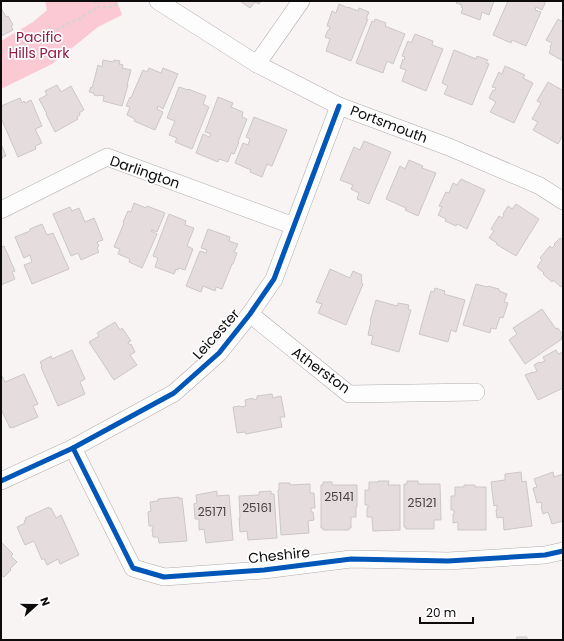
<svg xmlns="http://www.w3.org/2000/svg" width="564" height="641" font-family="Poppins,sans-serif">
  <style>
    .green { fill: #fbc9d4 }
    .building { fill: #e5dcdd; stroke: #cbc8c8 }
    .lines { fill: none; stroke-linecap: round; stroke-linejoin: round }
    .street-casing { stroke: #b0acad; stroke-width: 18 }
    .path { stroke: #d4d3d3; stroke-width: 2.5; stroke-dasharray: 3 3; stroke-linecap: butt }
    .street { stroke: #fefdfd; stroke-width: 17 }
    .cycleway-casing { stroke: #fff; stroke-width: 8 }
    .cycleway { stroke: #0057b8; stroke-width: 5 }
    .labels { text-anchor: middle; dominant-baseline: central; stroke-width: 3.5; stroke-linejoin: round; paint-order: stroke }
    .number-label { font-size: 12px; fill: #464243 }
    .park-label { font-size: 14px; fill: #8e1a45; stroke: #fff }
    .street-label { font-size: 14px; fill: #0d0b0b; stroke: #fff }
  </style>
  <rect width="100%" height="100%" fill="#f9f4f4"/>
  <path class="green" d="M45 1H117L122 15 98 27 52 64 1 89V41L33 22 47 10Z"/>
  <g class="building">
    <path d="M240 1H261L259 4 255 2 250 8Z"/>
    <path d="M457 1H494L489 15 482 12 480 20 461 13 463 8 461 7 462 5 456 3Z"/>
    <path d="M508 1H546L542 10 536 7 535 10 541 12 526 46 512 40 511 43 493 35Z"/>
    <path d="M339 4 348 8V7L358 11 359 8 369 12 366 19H368L351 61 326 51 330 39 325 37 328 30H329L330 27 327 26 332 11 336 13Z"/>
    <path d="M1 8 6 17 8 16 13 25 11 26 13 30 1 36Z"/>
    <path d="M375 19 386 23 385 26 405 34 393 64 387 61 383 73 356 63 372 21 374 22Z"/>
    <path d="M558 19 563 22V61L549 53 551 48 550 47 552 43 546 40Z"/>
    <path d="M415 34 433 41 432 45 443 49 426 91 402 81 406 70 400 68 403 59 404 60 405 57 402 56 408 41 411 43Z"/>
    <path d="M454 50 476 59 477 56 488 60 486 63 489 64 472 105 444 94 448 86 442 83Z"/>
    <path d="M103 60 113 62 114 60 120 61 119 64 123 65 122 68 131 70 127 85H128L122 106 103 101 104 96 98 95V96L94 95V93L89 92 91 87 92 88 98 65 102 67Z"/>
    <path d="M505 66 525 75 523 78 533 83 514 123 490 112 496 102 489 98 493 90 494 91 496 88 492 87 499 72 502 74Z"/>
    <path d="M149 68 161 73 163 68 178 74 163 109 158 106 157 109 163 112 155 130 134 121 135 119 127 115 130 107 126 106 130 97 131 98 143 70 147 72Z"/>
    <path d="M548 82 562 90 563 89V135L558 144 533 130 538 122 532 119 541 103 537 101Z"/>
    <path d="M57 85 61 92 71 86 84 110 79 113 80 115 77 117 78 119 55 132 46 114H47L39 99 47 95 45 91Z"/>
    <path d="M179 87 188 90V89L206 96 203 104 209 107 192 149 175 142 177 138 169 135 175 121 167 118Z"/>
    <path d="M218 97 233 103 231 107 243 112 242 117 247 119 238 142H239L234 154 231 153 228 162 219 159 218 162 196 153 203 134 209 137 211 134 205 132Z"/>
    <path d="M20 98 22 103 24 101 25 103 31 100 42 126 35 129 42 143 35 146 36 149 18 157 1 118V106Z"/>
    <path d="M254 117 287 130 272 166 267 164 262 177 250 172 251 170 235 163 243 143 248 145 250 139 246 137Z"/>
    <path d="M364 141 391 152 369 204 357 199 359 193 351 189 353 185 340 180 354 147 360 150Z"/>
    <path d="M1 144 6 156 2 157 3 158 1 159Z"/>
    <path d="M409 160 423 166 422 168 436 173 418 216 405 210 406 208 386 199 400 166 405 169Z"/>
    <path d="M461 179 485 190 467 229 457 224 456 226 445 221 446 219 438 215 442 207 439 206 446 192 449 193 453 183 457 185Z"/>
    <path d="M134 203 146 208 147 206 165 213 157 232 152 230 151 231 157 234 142 268 129 262 130 259 118 254 120 249 114 247 124 223 123 222 128 211 131 212Z"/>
    <path d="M516 204 539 219 516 256 496 244 497 243 489 238 494 231 491 229 499 216 502 218 504 215 503 214 508 206 512 209Z"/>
    <path d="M70 207 72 211 79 208 85 222 94 218 103 240 97 242 99 246 97 248 99 252 81 260 78 253 71 256 53 214Z"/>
    <path d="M169 214 186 221 185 225 194 228 187 246 193 249 185 270 179 268 178 270 176 269 174 274 155 267 158 258 153 256Z"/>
    <path d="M42 224 47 235 53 233 69 269 32 284 24 265 32 262 30 255 24 258 15 237 30 231V229Z"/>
    <path d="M208 229 230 237 229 241 238 244 234 252 237 253 233 264H232L222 289 216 287 215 291 203 286 201 292 186 286 200 251 206 253 207 250 201 248Z"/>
    <path d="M560 238 563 240V285L561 287 553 280 552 282 543 274 544 273 537 267 542 260 540 258 550 246 552 248 555 245 554 244Z"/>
    <path d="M4 246 15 271 12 272 15 279 1 285V247Z"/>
    <path d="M330 269 350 278 353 271 362 275 361 279 362 280 361 283 363 284 346 325 318 313 322 304 316 302Z"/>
    <path d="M476 284 487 287 488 286 499 289V291L507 294 504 302 508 303 503 318 500 317 496 329 491 328 490 333 463 325Z"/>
    <path d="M435 288 445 291 444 294 465 300 456 332 451 330 448 342 419 334 431 291 434 292Z"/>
    <path d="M376 300 397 306 398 303 409 305 408 309 411 310 399 352 371 344 373 336 368 335 371 321H370Z"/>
    <path d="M542 309 556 329 558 328 563 335V336L561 337 562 339 525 364 509 340 517 334 513 328Z"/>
    <path d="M115 322 120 330 122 328 131 341 128 342 130 345 131 344 135 352 130 355 137 365 114 380 89 342 99 336 97 333Z"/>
    <path d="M72 350 85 379 80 382 85 394 58 406 41 367 42 366 40 362 51 356 52 359Z"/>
    <path d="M556 350 558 354 563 352V388L538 400 525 375 533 372V373L537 371 534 365 539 362 540 363 545 361 543 357Z"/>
    <path d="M1 374 5 382 24 374 38 404 33 406 38 417 12 428V427L10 428 1 409Z"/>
    <path d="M272 394 273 398 281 396 285 417H280L282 427 246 434 245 432 237 433 233 407 240 406 241 407 246 406 245 400 253 398V400L257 399V396Z"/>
    <path d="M521 472 522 482 526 481 532 526 504 530 503 517 497 518 496 510 497 509V505L494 506 491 482 505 480V474Z"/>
    <path d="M553 472 554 477 563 474V521L552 524 548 512 543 514 541 507 542 506 541 502 537 503 533 488 537 487 534 479Z"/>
    <path d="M378 481H389L388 485H400V530L373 531 372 517H367V508H368V505H365V490H369V482H378Z"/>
    <path d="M407 481H418V484H440L441 520H434V529H406V527H404V484H407Z"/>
    <path d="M323 482H332V485H357V507H356V517H351V528H349V530H323V528H321V485H323Z"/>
    <path d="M279 483H290V485L310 484V493H314L315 508H311V512H313L314 520 308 521 309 533 281 535 278 490H279Z"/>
    <path d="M464 485H475V487H486V530H458V522L453 523V514H454V510H451V496H455V487H464Z"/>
    <path d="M217 491V496L229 495 233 540 206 543 204 529 199 530V519H195L194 504 197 503 196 495Z"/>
    <path d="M271 491V494H274L277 538 248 540 247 531 240 532 239 518H240L239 496 259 495V492Z"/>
    <path d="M179 497V499L182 498 187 541 159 543 158 537H153L152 529H153V526H149L148 512 151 511 150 502 158 501V499Z"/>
    <path d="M49 507V509L51 508 56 518 61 515 79 555 60 564 58 559 47 565 44 558 42 560 34 541 25 545 17 527 25 523 24 521 26 520 25 518Z"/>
    <path d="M2 543 13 554 11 556 17 562 10 569 11 570 4 577 1 575V545Z"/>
    <path d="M517 637H527V640H514H516Z"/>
  </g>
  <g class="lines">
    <g class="street-casing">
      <g id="street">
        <path d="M158 1 257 64 339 106 449 147 540 186 563 201"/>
        <path d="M257 64 301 1"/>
        <path d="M1 210 107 157 294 226"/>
        <path d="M250 314 349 394 476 392"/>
        <path d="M73 448 133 568 164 577 264 570 351 559 448 561 545 555 563 551"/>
        <path d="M1 481 73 448 174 393 219 353 250 314 274 279 339 106"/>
      </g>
    </g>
    <g class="path">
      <path d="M94 1 98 7 108 8 120 3"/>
      <path d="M1 52 50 34 69 23 79 19 98 7"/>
    </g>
    <use href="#street" class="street"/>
    <g class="cycleway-casing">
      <g id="cycleway">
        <path d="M73 448 133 568 164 577 264 570 351 559 448 561 545 555 563 551"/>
        <path d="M1 481 73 448 174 393 219 353 250 314 274 279 339 106"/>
      </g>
    </g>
    <use href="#cycleway" class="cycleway"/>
  </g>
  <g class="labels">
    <g class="number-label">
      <text x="339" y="496">25141</text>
      <text x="422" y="502">25121</text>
      <text x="257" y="507">25161</text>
      <text x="212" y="511">25171</text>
    </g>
    <g class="park-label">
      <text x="39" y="37">Pacific<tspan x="39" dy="16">Hills Park</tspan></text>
    </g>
    <g class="street-label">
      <text transform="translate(389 124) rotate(21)">Portsmouth</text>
      <text transform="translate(145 172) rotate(19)">Darlington</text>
      <text transform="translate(216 334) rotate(-48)">Leicester</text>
      <text transform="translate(321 370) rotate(36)">Atherston</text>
      <text transform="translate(279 555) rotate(-6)">Cheshire</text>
    </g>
  </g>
  <rect width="564" height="641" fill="none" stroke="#0d0b0b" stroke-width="4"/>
  <g transform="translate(36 605) rotate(69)" stroke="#ffffff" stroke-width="3" paint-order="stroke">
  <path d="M0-3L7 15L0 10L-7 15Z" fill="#0d0b0b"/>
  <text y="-6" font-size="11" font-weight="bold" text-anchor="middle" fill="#0d0b0b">N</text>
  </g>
  <path d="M420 617v6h53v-6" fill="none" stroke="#0d0b0b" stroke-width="2"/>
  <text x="426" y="617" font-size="12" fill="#0d0b0b" stroke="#ffffff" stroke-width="3" paint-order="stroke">20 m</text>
</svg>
